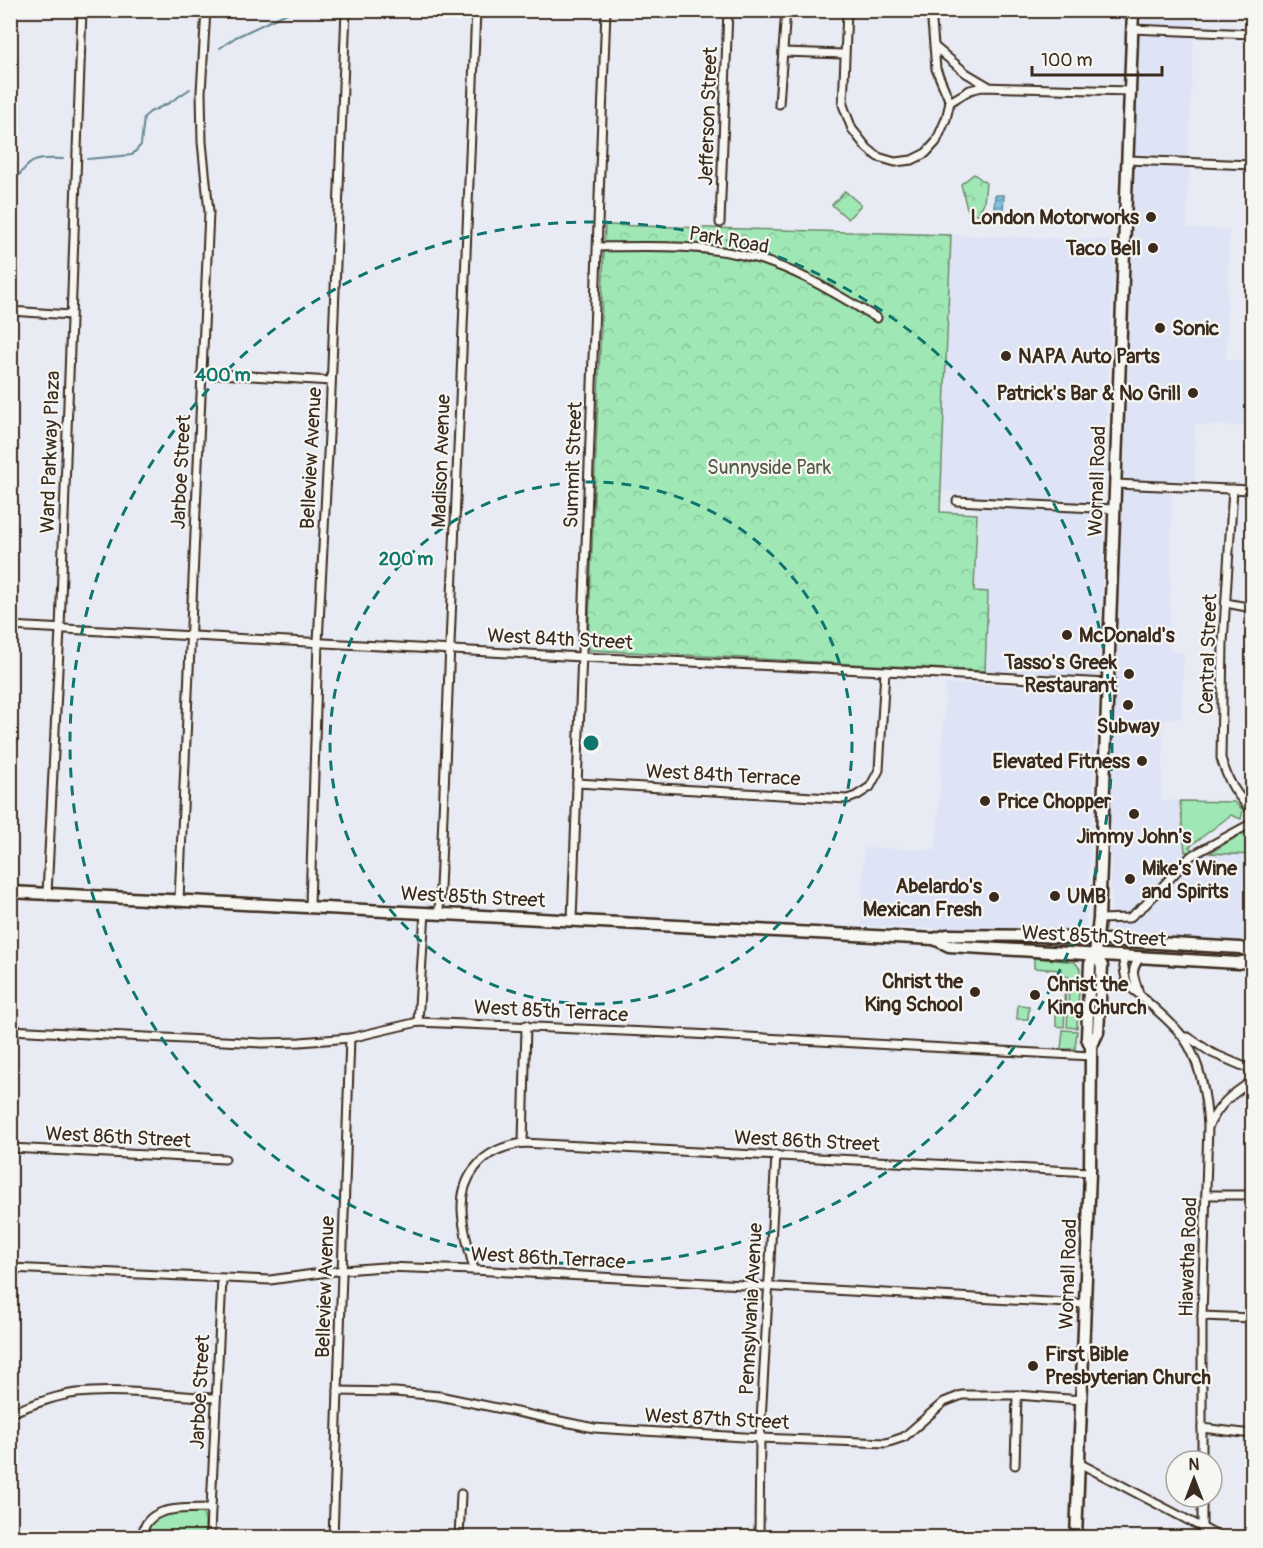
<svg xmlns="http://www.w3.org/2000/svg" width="1263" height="1548" font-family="Pangolin,sans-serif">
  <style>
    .built { fill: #dee3f5 }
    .green { fill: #9fe8b6; stroke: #6d896a; stroke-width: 1.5 }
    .park { fill: url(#park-crowns); stroke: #6d896a; stroke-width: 1.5 }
    .water { fill: url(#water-rules); stroke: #648692; stroke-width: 1.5 }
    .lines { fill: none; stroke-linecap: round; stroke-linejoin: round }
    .stream { stroke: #648692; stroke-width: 2 }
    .street-casing { stroke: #3b2a1e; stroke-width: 11 }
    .secondary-casing { stroke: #3b2a1e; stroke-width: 15 }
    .street { stroke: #f6f6f2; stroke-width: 7 }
    .secondary { stroke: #f6f6f2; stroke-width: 10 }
    .ring { fill: none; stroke: #0f766e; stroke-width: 3; stroke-dasharray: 10 8 }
    .poi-dot { fill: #3b2a1e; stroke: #f6f6f2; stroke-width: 2 }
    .labels { text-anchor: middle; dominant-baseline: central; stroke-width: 4.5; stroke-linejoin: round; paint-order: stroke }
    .street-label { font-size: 20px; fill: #3b2a1e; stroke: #f6f6f2 }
    .poi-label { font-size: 20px; font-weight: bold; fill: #3b2a1e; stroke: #f6f6f2; text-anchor: start }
    .park-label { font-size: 20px; fill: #545a44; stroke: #f6f6f2 }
    .centre { fill: #0f766e; stroke: #f6f6f2; stroke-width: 3 }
    .ring-label { font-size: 18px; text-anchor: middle; font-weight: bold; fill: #0f766e; stroke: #f6f6f2; stroke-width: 4.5; stroke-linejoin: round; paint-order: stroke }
  </style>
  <defs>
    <pattern id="park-crowns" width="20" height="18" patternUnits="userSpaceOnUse" patternTransform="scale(1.5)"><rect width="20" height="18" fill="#9fe8b6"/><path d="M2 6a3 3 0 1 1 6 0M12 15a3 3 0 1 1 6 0" fill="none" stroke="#8ac79c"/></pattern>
    <pattern id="water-rules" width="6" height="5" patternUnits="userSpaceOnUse" patternTransform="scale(1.5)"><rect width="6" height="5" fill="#7fc3e0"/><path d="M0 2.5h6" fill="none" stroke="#699fb5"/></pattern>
  </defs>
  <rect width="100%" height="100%" fill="#e8ebf4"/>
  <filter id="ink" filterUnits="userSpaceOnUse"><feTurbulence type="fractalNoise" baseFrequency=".0167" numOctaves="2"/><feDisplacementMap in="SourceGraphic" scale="12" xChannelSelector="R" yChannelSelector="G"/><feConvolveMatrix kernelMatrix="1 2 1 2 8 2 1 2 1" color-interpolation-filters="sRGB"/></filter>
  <g filter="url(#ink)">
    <g class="built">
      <path d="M1139 11H1195L1188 157 1136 154 1134 149Z"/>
      <path d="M1140 164 1189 167 1187 228 1229 230 1226 360 1252 361V426L1195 425V482L1127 479 1123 477 1121 472 1135 170Z"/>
      <path d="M951 235 1115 240 1102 500 1098 504 967 496 961 492 941 491Z"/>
      <path d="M1126 489 1172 491 1169 651 1184 653 1181 719H1164L1161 800 1180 801 1185 852 1252 855V943L1116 935 1112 930 1110 813 1122 492Z"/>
      <path d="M979 508 1101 513 1104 517 1099 674 1095 677 985 671 988 593 974 591Z"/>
      <path d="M946 684 1096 689 1097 693 1090 858 1085 926 1082 933 861 926 864 848 936 850Z"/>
    </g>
    <g class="green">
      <path d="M1180 801 1234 802 1243 810 1241 819 1231 815 1189 847 1195 851 1194 852H1185Z"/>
      <path d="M1252 828V855L1210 853 1249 829Z"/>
      <path d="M1034 958 1075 962 1080 969 1079 982H1069V977H1066L1061 970 1034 968Z"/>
      <path d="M1065 989H1066L1064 1027 1056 1026V1013H1063Z"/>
      <path d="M1069 989 1079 990 1077 1028 1067 1027Z"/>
      <path d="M1018 1005 1029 1006 1028 1019H1017Z"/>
      <path d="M1063 1030 1077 1031 1075 1049H1061Z"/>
      <path d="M199 1512 203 1514 205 1520V1537H147C149 1510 179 1513 199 1512Z"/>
    </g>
    <g class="park">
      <path d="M974 174 986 183 984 202 979 214C964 215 966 201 962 188L961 184Z"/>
      <path d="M845 191 861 205 848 219 832 205Z"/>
      <path d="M605 225 951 235 940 512 977 514 974 591 988 592 985 671 590 650 588 646Z"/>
    </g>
    <path class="water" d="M995 195H1004L1003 211 994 210Z"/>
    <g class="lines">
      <g class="stream">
        <path d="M220 48 236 37 287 13 311 10"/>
        <path d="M87 159 132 155 141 145 144 117 150 112 169 103 190 89"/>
        <path d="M10 186C31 161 29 157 63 159"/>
      </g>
      <g class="street-casing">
        <g id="street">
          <path d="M847 10 843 105 852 129 867 148 878 157 895 162 912 160 926 153 936 142 946 119 950 102 936 69 931 10"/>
          <path d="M1132 29 1252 34"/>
          <path d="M935 47 966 73 988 86"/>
          <path d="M783 52 844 54"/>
          <path d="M950 102 970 90 982 87 1130 91"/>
          <path d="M779 104 786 10"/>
          <path d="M1127 160 1252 165"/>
          <path d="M720 223 728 10"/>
          <path d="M598 247C651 246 707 244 758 259 801 271 839 296 877 318"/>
          <path d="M10 311 71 315"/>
          <path d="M202 373 331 381"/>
          <path d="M1115 484 1252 490"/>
          <path d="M1233 489 1223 643 1221 758C1228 782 1236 794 1252 811"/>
          <path d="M957 501 1114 509"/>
          <path d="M1226 603 1252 608"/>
          <path d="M10 626 582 657 885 671 1108 683"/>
          <path d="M577 783 847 799 856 796 870 787 879 770 885 671"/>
          <path d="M47 894 60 629 82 10"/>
          <path d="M179 900 209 212 202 142 201 92 206 10"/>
          <path d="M310 906 318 642 330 416 346 10"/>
          <path d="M439 913 476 10"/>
          <path d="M1099 919 1129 918 1145 905 1191 856 1252 823"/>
          <path d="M572 920 606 10"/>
          <path d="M1122 955C1126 973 1122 984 1139 994 1153 1008 1171 1021 1183 1037 1201 1062 1206 1096 1208 1126L1202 1316V1461"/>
          <path d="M1139 994C1135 976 1128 973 1141 956"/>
          <path d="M418 1022 425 912"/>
          <path d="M10 1030 262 1043 300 1042 350 1038 418 1022 693 1034 1091 1056"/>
          <path d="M1183 1037H1188L1212 1053 1252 1070"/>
          <path d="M1209 1125C1221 1102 1231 1095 1252 1081"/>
          <path d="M523 1143 526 1025"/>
          <path d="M10 1148 225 1159"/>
          <path d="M1206 1195H1252"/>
          <path d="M10 1268 270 1280 343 1270 384 1267 474 1270 1085 1304"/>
          <path d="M474 1270C466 1235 451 1198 475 1168 487 1152 504 1146 523 1143L1090 1172"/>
          <path d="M1202 1316 1252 1318"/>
          <path d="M338 1391 395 1392 439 1396 594 1428 760 1438 886 1443 904 1437 944 1402 962 1395H1017L1081 1400"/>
          <path d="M10 1413C32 1405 53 1396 77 1393 119 1388 173 1396 216 1398"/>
          <path d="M1202 1428 1252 1434"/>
          <path d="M1079 1463 1222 1538"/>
          <path d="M1015 1465 1017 1395"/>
          <path d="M211 1508 222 1279"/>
          <path d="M142 1538C144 1503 187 1509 211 1508L210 1538"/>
          <path d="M333 1538 350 1038"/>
          <path d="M459 1538 461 1494"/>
          <path d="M759 1538 760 1438 776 1155"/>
          <path d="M1202 1538V1497"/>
        </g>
      </g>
      <g class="secondary-casing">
        <g id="secondary">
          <path d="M10 892 934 939 947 935 1040 936 1240 948 1252 952"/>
          <path d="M934 939 949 946 1238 963 1252 960"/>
          <path d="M1091 1047 1098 1032 1102 966 1095 954"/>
          <path d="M1076 1538 1090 1172 1091 1056V1047L1087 1038 1090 964 1095 954 1099 919 1133 10"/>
        </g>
      </g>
      <use href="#street" class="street"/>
      <use href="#secondary" class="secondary"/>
    </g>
  </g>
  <g class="ring">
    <circle cx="591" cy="743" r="261"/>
    <circle cx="591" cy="743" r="521"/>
  </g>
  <g class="poi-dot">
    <circle cx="1151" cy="217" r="6"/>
    <circle cx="1153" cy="248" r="6"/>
    <circle cx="1160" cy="328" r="6"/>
    <circle cx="1006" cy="356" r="6"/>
    <circle cx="1193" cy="393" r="6"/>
    <circle cx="1067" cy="635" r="6"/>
    <circle cx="1129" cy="674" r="6"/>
    <circle cx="1128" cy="705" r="6"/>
    <circle cx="1142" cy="761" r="6"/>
    <circle cx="985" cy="801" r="6"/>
    <circle cx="1134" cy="814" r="6"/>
    <circle cx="1130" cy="879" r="6"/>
    <circle cx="1055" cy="896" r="6"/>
    <circle cx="994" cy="897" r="6"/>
    <circle cx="975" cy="992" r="6"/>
    <circle cx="1035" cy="995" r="6"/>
    <circle cx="1033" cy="1366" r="6"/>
  </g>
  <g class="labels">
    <g class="street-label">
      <text transform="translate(708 116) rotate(-88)">Jefferson Street</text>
      <text transform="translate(729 240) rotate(10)">Park Road</text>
      <text transform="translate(50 452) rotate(-88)">Ward Parkway Plaza</text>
      <text transform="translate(311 458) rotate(-87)">Belleview Avenue</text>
      <text transform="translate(441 461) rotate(-88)">Madison Avenue</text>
      <text transform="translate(573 465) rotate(-88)">Summit Street</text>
      <text transform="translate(181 472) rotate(-87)">Jarboe Street</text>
      <text transform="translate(1097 481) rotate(-88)">Wornall Road</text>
      <text transform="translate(560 639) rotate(3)">West 84th Street</text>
      <text transform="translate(1208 654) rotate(-88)">Central Street</text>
      <text transform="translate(723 775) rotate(3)">West 84th Terrace</text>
      <text transform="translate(473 897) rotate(3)">West 85th Street</text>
      <text transform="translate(1094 936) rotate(3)">West 85th Street</text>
      <text transform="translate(551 1011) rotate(3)">West 85th Terrace</text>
      <text transform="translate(118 1137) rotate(3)">West 86th Street</text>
      <text transform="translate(807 1141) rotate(3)">West 86th Street</text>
      <text transform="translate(1188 1257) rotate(-88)">Hiawatha Road</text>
      <text transform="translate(548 1258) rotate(3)">West 86th Terrace</text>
      <text transform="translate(1068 1274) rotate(-88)">Wornall Road</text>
      <text transform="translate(325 1287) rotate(-88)">Belleview Avenue</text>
      <text transform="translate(751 1309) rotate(-87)">Pennsylvania Avenue</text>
      <text transform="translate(200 1392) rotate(-87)">Jarboe Street</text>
      <text transform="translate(717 1419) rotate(3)">West 87th Street</text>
    </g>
    <g class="poi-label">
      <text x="1139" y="217" text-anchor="end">London Motorworks</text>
      <text x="1141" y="248" text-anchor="end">Taco Bell</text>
      <text x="1172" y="328">Sonic</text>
      <text x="1018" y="356">NAPA Auto Parts</text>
      <text x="1181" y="393" text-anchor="end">Patrick's Bar &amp; No Grill</text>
      <text x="1079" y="635">McDonald's</text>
      <text x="1117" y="662" text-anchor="end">Tasso's Greek<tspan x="1117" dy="23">Restaurant</tspan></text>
      <text x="1128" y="726" text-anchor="middle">Subway</text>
      <text x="1130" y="761" text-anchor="end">Elevated Fitness</text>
      <text x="997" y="801">Price Chopper</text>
      <text x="1134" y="836" text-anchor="middle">Jimmy John's</text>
      <text x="1142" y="868">Mike's Wine<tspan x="1142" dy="23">and Spirits</tspan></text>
      <text x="982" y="886" text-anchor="end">Abelardo's<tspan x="982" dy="23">Mexican Fresh</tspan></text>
      <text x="1067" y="896">UMB</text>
      <text x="963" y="981" text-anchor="end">Christ the<tspan x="963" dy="23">King School</tspan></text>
      <text x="1047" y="984">Christ the<tspan x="1047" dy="23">King Church</tspan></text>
      <text x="1045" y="1354">First Bible<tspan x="1045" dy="23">Presbyterian Church</tspan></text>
    </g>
    <g class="park-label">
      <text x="769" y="467">Sunnyside Park</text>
    </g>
  </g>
  <circle cx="591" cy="743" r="9" class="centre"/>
  <g class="ring-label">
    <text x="223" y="381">400 m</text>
    <text x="406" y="565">200 m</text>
  </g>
  <rect width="1263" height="1548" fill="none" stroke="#f6f6f2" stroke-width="36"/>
  <rect x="18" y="18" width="1227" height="1512" fill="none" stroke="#3b2a1e" stroke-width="2" filter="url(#ink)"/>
  <g transform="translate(1194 1479)"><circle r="28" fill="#f6f6f2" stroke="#aba49d" stroke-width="1.5"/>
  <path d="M0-4.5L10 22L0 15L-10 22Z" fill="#3b2a1e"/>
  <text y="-9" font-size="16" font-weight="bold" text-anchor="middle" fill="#3b2a1e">N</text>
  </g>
  <path d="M1032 66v9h130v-9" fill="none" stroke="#3b2a1e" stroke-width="3"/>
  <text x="1041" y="66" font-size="18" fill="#3b2a1e" stroke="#f6f6f2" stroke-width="4.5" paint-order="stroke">100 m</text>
</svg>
